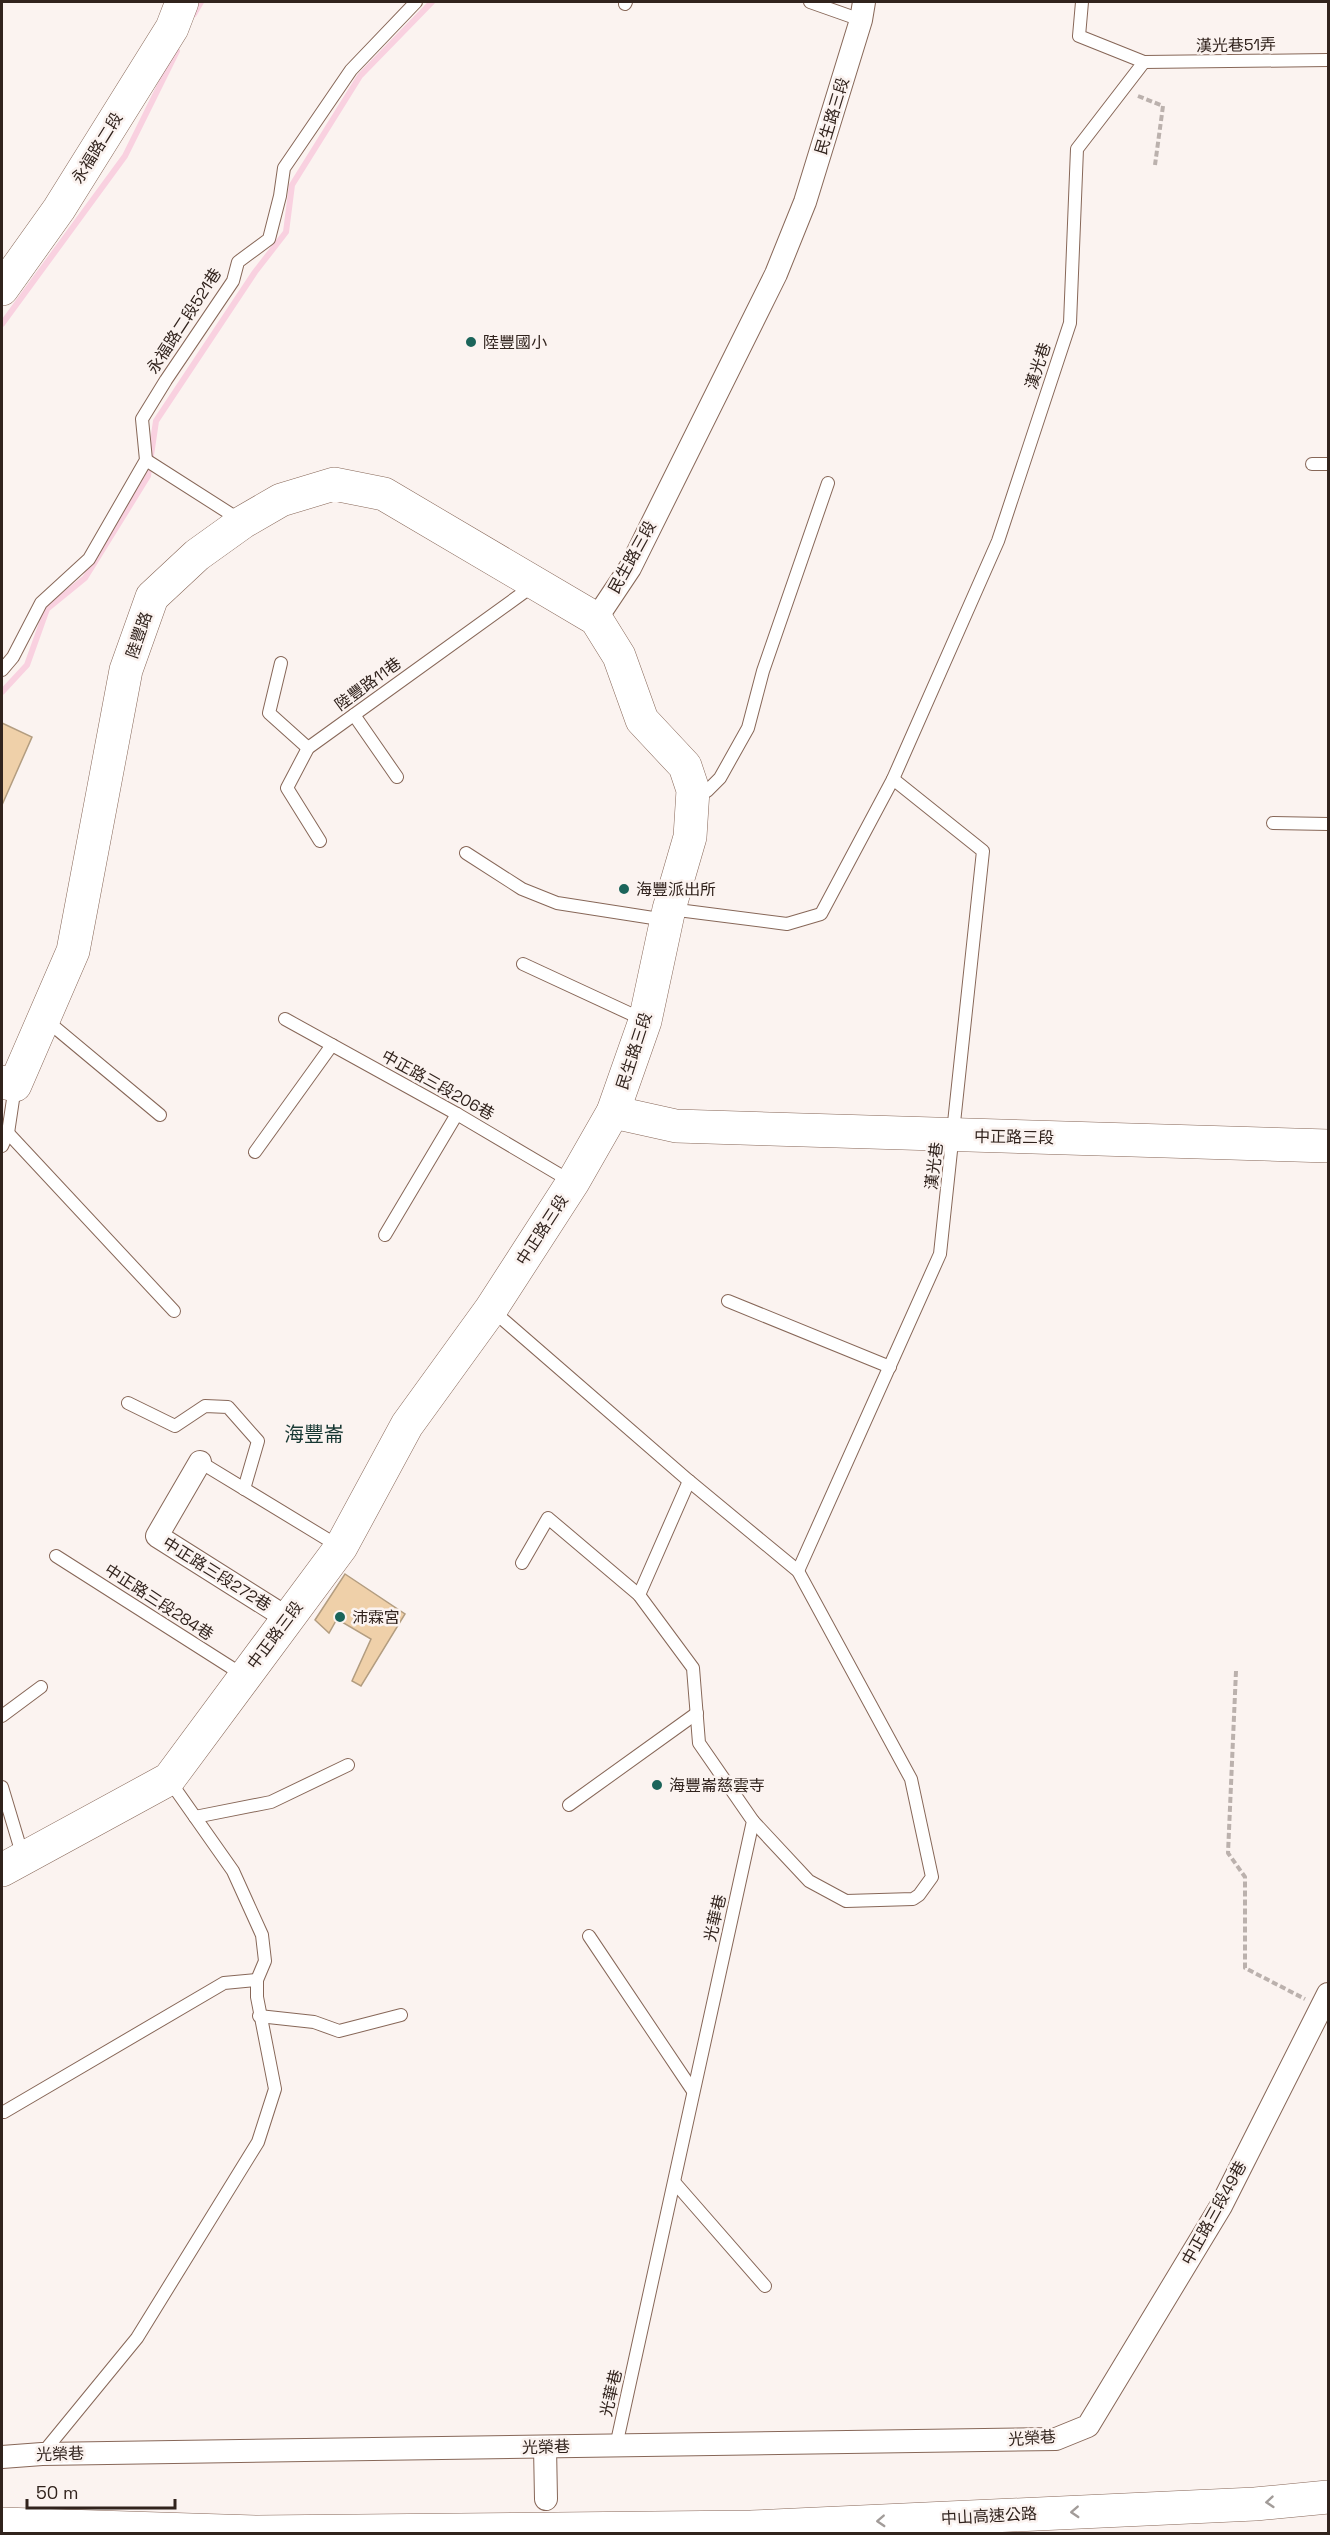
<svg xmlns="http://www.w3.org/2000/svg" width="1330" height="2535" font-family="'Space Grotesk','Noto Sans TC',sans-serif">
  <style>
    .lines { fill: none; stroke-linecap: round; stroke-linejoin: round }
    .stream { stroke: #f9d1e0; stroke-width: 6 }
    .building { fill: #efd0a9; stroke: #b39d80; stroke-width: 1.5 }
    .lane-casing { stroke: #876758; stroke-width: 14 }
    .street-casing { stroke: #876758; stroke-width: 24 }
    .secondary-casing { stroke: #876758; stroke-width: 34 }
    .highway-casing { stroke: #876758; stroke-width: 34 }
    .path { stroke: #bbb1ad; stroke-width: 4; stroke-dasharray: 6 3; stroke-linecap: butt }
    .lane { stroke: #fff; stroke-width: 12 }
    .street { stroke: #fff; stroke-width: 22 }
    .secondary { stroke: #fff; stroke-width: 33 }
    .highway { stroke: #fff; stroke-width: 33 }
    .oneway { stroke: #a29c99 }
    .poi-dot { fill: #1b645a; stroke: #fbf3f0; stroke-width: 2 }
    .labels { text-anchor: middle; dominant-baseline: central; stroke-width: 5; stroke-linejoin: round; paint-order: stroke }
    .street-label { font-size: 16px; fill: #31231d; stroke: #fbf3f0 }
    .poi-label { font-size: 16px; fill: #31231d; stroke: #fbf3f0; text-anchor: start }
    .quarter-label { font-size: 20px; fill: #163732; stroke: #fbf3f0 }
  </style>
  <rect width="100%" height="100%" fill="#fbf3f0"/>
  <g class="lines">
    <g class="stream">
      <path d="M194 14 201 2"/>
      <path d="M2 324 125 156 177 51"/>
      <path d="M2 692 27 665 47 609 85 578 148 476 156 421 255 272 286 232 292 185 360 76 432 2"/>
    </g>
  </g>
  <g class="building">
    <path d="M2 723 32 737 2 805Z"/>
    <path d="M345 1574 405 1614 361 1686 352 1681 371 1639 337 1619 329 1633 315 1620Z"/>
  </g>
  <g class="lines">
    <g class="lane-casing">
      <g id="lane">
        <path d="M810 2 861 20"/>
        <path d="M625 4 626 2"/>
        <path d="M1144 62 1328 60"/>
        <path d="M146 460 240 520"/>
        <path d="M1312 464H1328"/>
        <path d="M281 663 269 713 308 748"/>
        <path d="M2 670 13 657 41 603 89 559 146 460 142 419 166 380 233 281 238 262 269 239 280 196 284 168 351 70 416 2"/>
        <path d="M354 715 397 777"/>
        <path d="M694 790 707 791 720 778 748 728 763 671 828 483"/>
        <path d="M1273 823 1328 824"/>
        <path d="M320 841 287 788 308 748 534 585"/>
        <path d="M466 853 522 889 557 903 666 920"/>
        <path d="M670 909 787 924 821 914 893 779 998 541 1070 323 1077 149 1144 62 1079 36 1082 2"/>
        <path d="M523 964 644 1020"/>
        <path d="M285 1019 457 1114 572 1182"/>
        <path d="M46 1020 160 1115"/>
        <path d="M8 1133 174 1311"/>
        <path d="M2 1146 8 1133 15 1086"/>
        <path d="M255 1152 332 1045"/>
        <path d="M385 1235 457 1114"/>
        <path d="M728 1301 890 1367"/>
        <path d="M492 1310 689 1481 798 1571 911 1779 932 1877 919 1895 913 1899 846 1901 809 1881 753 1821"/>
        <path d="M128 1403 175 1426 205 1406 228 1407 258 1441 244 1489"/>
        <path d="M200 1462 340 1547"/>
        <path d="M56 1556 243 1675"/>
        <path d="M522 1563 548 1518 639 1595 693 1668 699 1743 753 1821 616 2446"/>
        <path d="M798 1571 940 1254 983 851 893 779"/>
        <path d="M639 1595 689 1481"/>
        <path d="M2 1716 41 1687"/>
        <path d="M2 1787 23 1857"/>
        <path d="M569 1805 697 1713"/>
        <path d="M195 1817 271 1802 348 1765"/>
        <path d="M589 1936 693 2091"/>
        <path d="M259 2016 314 2022 339 2031 401 2015"/>
        <path d="M4 2112 224 1983 257 1980"/>
        <path d="M675 2183 765 2286"/>
        <path d="M42 2454 137 2338 258 2142 275 2089 257 1997V1980L265 1961 262 1935 233 1871 169 1780"/>
      </g>
    </g>
    <g class="street-casing">
      <g id="street">
        <path d="M596 619 630 568 776 274 805 202 861 20 864 2"/>
        <path d="M200 1462 157 1536 287 1618"/>
        <path d="M545 2447 546 2499"/>
        <path d="M2 2457 42 2454 1056 2439 1088 2426 1221 2206 1328 1994"/>
      </g>
    </g>
    <g class="secondary-casing">
      <g id="secondary">
        <path d="M2 289 59 209 172 28 182 2"/>
        <path d="M2 1082 15 1085 73 951 126 670 152 597 197 555 243 522 281 500 334 484 384 494 596 619 619 656 642 720 685 766 693 790 690 837 669 909 645 1021 613 1112 573 1182 491 1309 407 1425 341 1547 169 1779 2 1870"/>
        <path d="M613 1112 676 1126 1328 1146"/>
      </g>
    </g>
    <g class="highway-casing">
      <path id="highway" d="M2 2524 257 2532 751 2527 1255 2504 1328 2497"/>
    </g>
    <g class="path">
      <path d="M1138 96 1163 106 1155 165"/>
      <path d="M1236 1671 1228 1853 1245 1877V1968L1305 1999"/>
    </g>
    <use href="#lane" class="lane"/>
    <use href="#street" class="street"/>
    <use href="#secondary" class="secondary"/>
    <use href="#highway" class="highway"/>
  </g>
  <defs><path id="oneway-chevron" d="M-2-3.5L2.5 0L-2 3.5" fill="none" stroke-width="1.6" stroke-linecap="round" stroke-linejoin="round" transform="scale(1.5)"/></defs>
  <g class="oneway">
    <use href="#oneway-chevron" transform="translate(1270 2502) rotate(175)"/>
    <use href="#oneway-chevron" transform="translate(1075 2512) rotate(177)"/>
    <use href="#oneway-chevron" transform="translate(881 2521) rotate(177)"/>
  </g>
  <g class="poi-dot">
    <circle cx="471" cy="342" r="6"/>
    <circle cx="624" cy="889" r="6"/>
    <circle cx="340" cy="1617" r="6"/>
    <circle cx="657" cy="1785" r="6"/>
  </g>
  <g class="labels">
    <g class="street-label">
      <text transform="translate(1236 45) rotate(-1)">漢光巷51弄</text>
      <text transform="translate(832 116) rotate(-73)">民生路三段</text>
      <text transform="translate(97 148) rotate(-58)">永福路二段</text>
      <text transform="translate(184 321) rotate(-57)">永福路二段521巷</text>
      <text transform="translate(1038 366) rotate(-72)">漢光巷</text>
      <text transform="translate(632 557) rotate(-61)">民生路三段</text>
      <text transform="translate(139 635) rotate(-71)">陸豐路</text>
      <text transform="translate(368 684) rotate(-36)">陸豐路11巷</text>
      <text transform="translate(634 1051) rotate(-72)">民生路三段</text>
      <text transform="translate(438 1085) rotate(29)">中正路三段206巷</text>
      <text transform="translate(1014 1137) rotate(1)">中正路三段</text>
      <text transform="translate(934 1166) rotate(-83)">漢光巷</text>
      <text transform="translate(542 1230) rotate(-57)">中正路三段</text>
      <text transform="translate(217 1574) rotate(32)">中正路三段272巷</text>
      <text transform="translate(159 1602) rotate(33)">中正路三段284巷</text>
      <text transform="translate(275 1635) rotate(-53)">中正路三段</text>
      <text transform="translate(715 1918) rotate(-77)">光華巷</text>
      <text transform="translate(1214 2213) rotate(-61)">中正路三段49巷</text>
      <text transform="translate(611 2393) rotate(-77)">光華巷</text>
      <text transform="translate(1032 2438) rotate(-4)">光榮巷</text>
      <text transform="translate(546 2447) rotate(-1)">光榮巷</text>
      <text transform="translate(60 2454) rotate(-2)">光榮巷</text>
      <text transform="translate(989 2516) rotate(-3)">中山高速公路</text>
    </g>
    <g class="poi-label">
      <text x="483" y="342">陸豐國小</text>
      <text x="636" y="889">海豐派出所</text>
      <text x="352" y="1617">沛霖宮</text>
      <text x="669" y="1785">海豐崙慈雲寺</text>
    </g>
    <g class="quarter-label">
      <text x="314" y="1434">海豐崙</text>
    </g>
  </g>
  <rect width="1330" height="2535" fill="none" stroke="#31231d" stroke-width="6"/>
  <path d="M27 2499v9h148v-9" fill="none" stroke="#31231d" stroke-width="3"/>
  <text x="36" y="2499" font-size="18" fill="#31231d" stroke="#fbf3f0" stroke-width="4.5" paint-order="stroke">50 m</text>
</svg>
